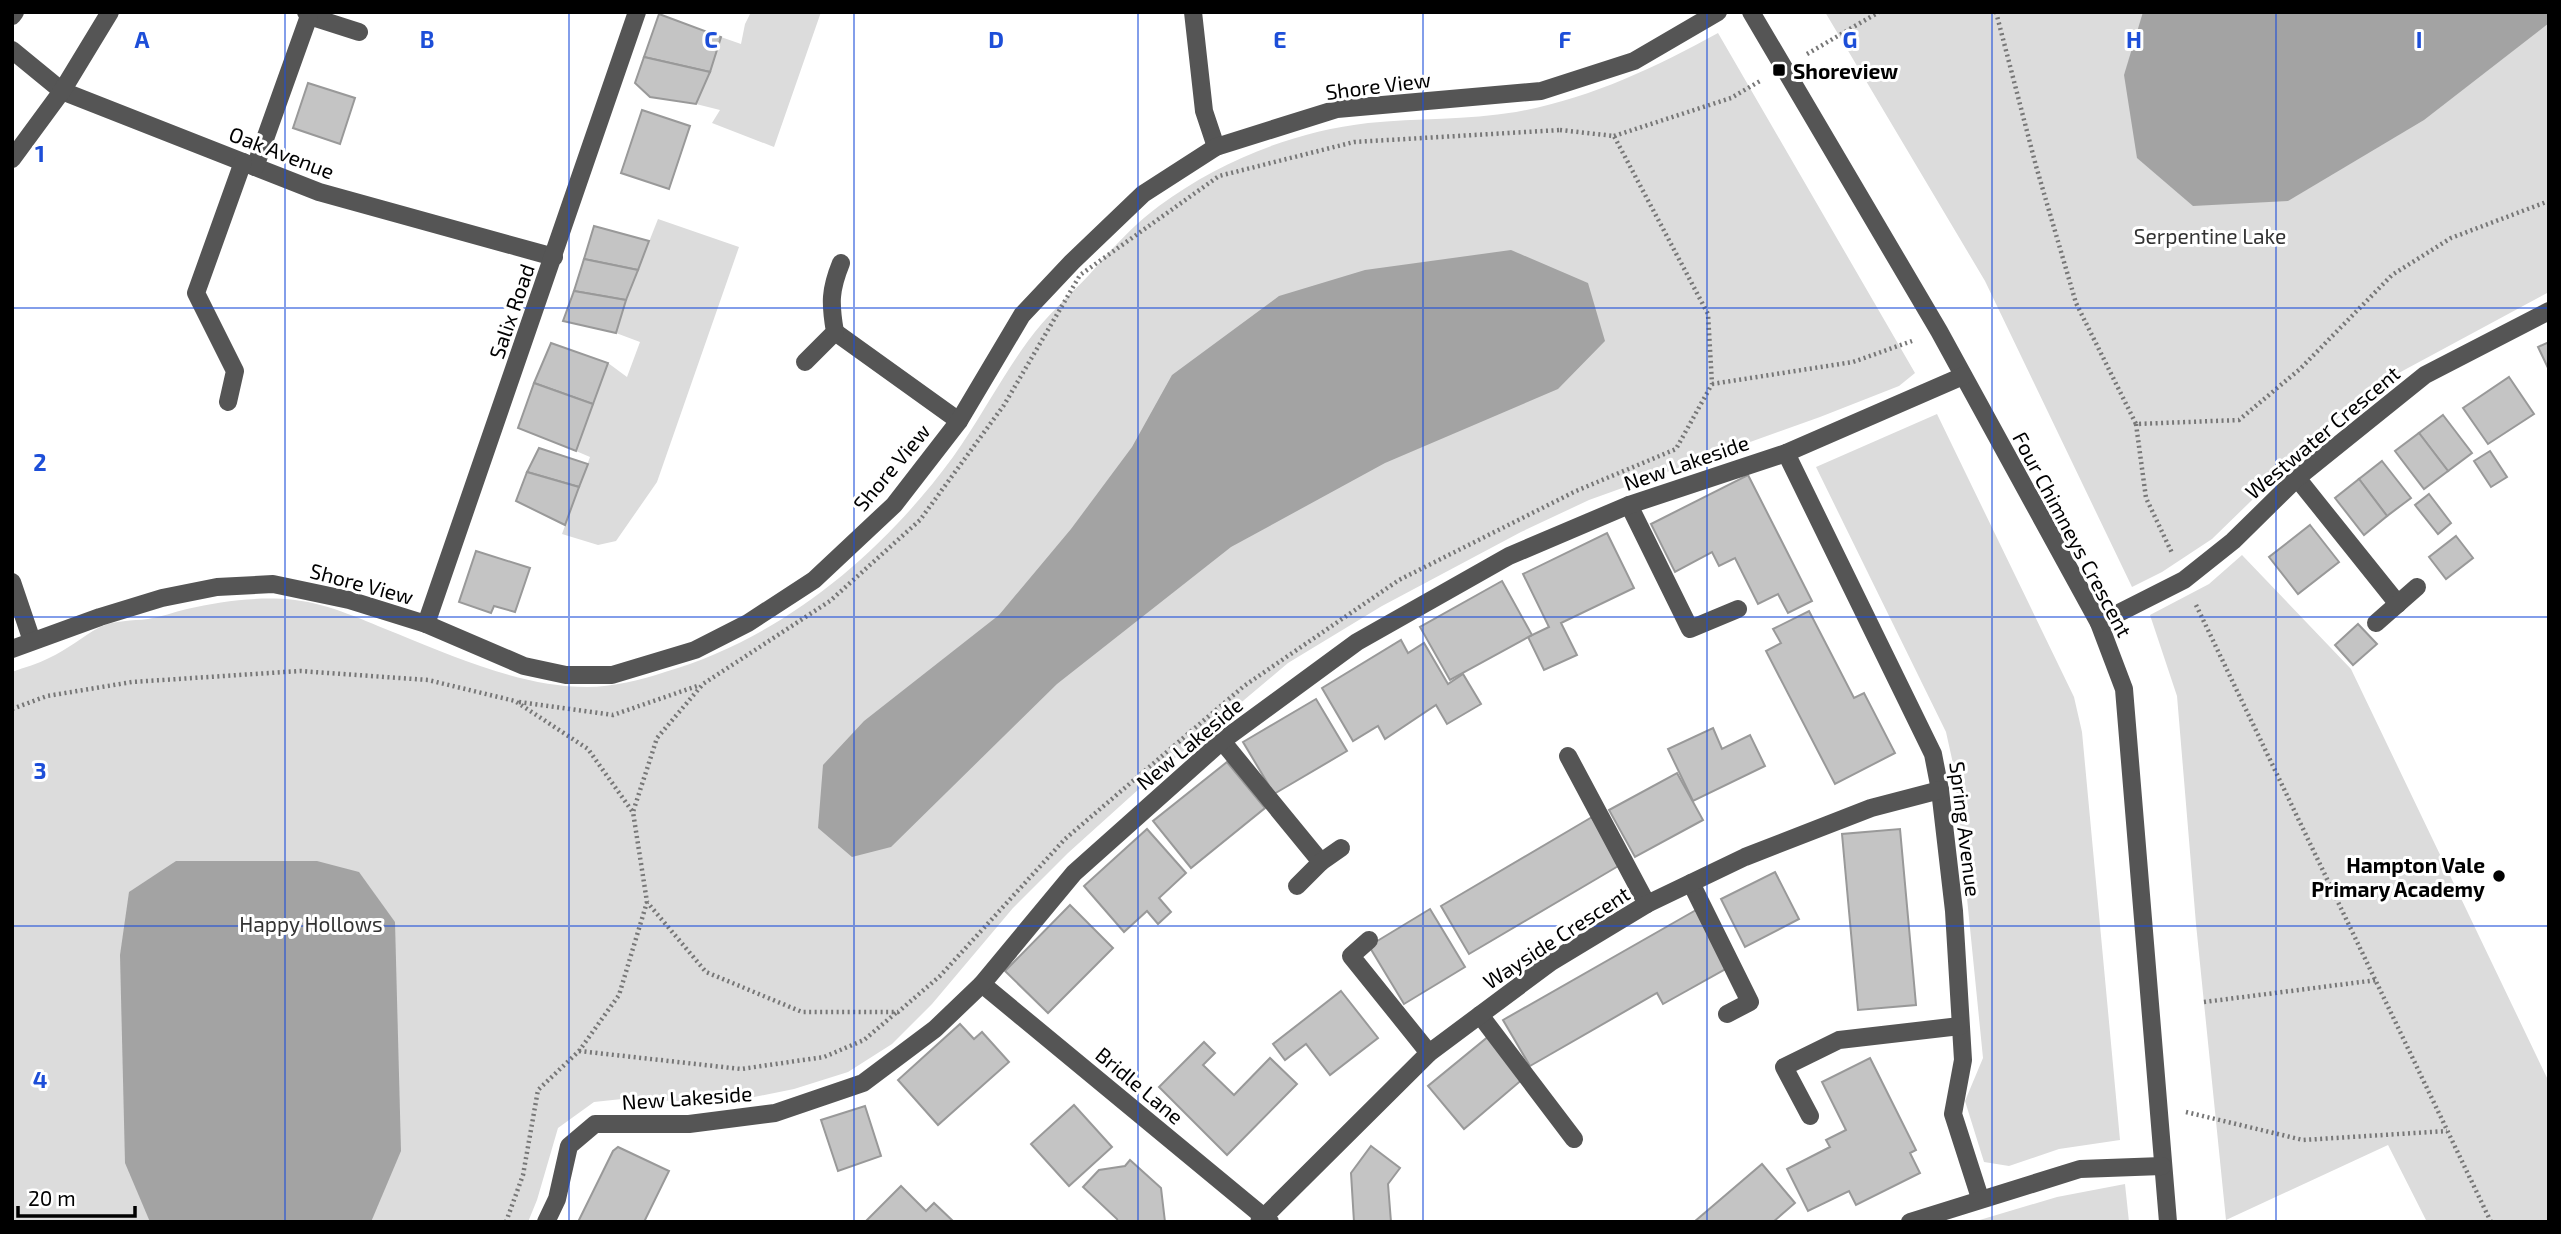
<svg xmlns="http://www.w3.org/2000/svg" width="2561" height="1234" font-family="'Exo 2',sans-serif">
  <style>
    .green { fill: #dcdcdc }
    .water { fill: #a3a3a3 }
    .building { fill: #c4c4c4; stroke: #999; stroke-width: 2 }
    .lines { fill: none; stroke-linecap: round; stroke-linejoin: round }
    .path { stroke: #777; stroke-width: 4.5; stroke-dasharray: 2 3.5; stroke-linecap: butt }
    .minor { stroke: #555; stroke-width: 18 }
    .grid { fill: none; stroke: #1d4ed8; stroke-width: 2; stroke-opacity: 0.55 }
    .poi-dot { fill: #000; stroke: #fff; stroke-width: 2.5 }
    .labels { text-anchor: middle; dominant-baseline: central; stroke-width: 6; stroke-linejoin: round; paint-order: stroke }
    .poi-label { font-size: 21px; font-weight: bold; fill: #000; stroke: #fff; text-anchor: start }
    .street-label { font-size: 21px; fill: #000; stroke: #fff }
    .park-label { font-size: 21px; fill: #333; stroke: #fff }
    .grid-label { font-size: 23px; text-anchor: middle; font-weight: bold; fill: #1d4ed8; stroke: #fff; stroke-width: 6; stroke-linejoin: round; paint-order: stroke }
  </style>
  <rect width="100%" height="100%" fill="#fff"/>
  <g class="green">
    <path d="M751 12H821L774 147 712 123 720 110 696 104 710 72 721 37 741 44 745 24Z"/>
    <path d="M1825 12H2549V292L2382 382 2325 429 2212 539 2162 572 2132 587 1985 281Z"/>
    <path d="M1718 33 1915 373 1899 386 1820 417 1589 500 1521 532 1382 606 1288 663 1150 779 1068 853 1013 908 932 1004 892 1044 848 1072 794 1089 724 1103 622 1099 594 1102 558 1128 537 1200 528 1222H12V672C25 667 38 664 49 658 67 650 83 636 100 627 115 620 132 621 148 619 161 617 174 612 187 609 221 601 259 596 295 600 330 604 365 621 398 634 456 658 524 687 587 687 613 687 641 680 665 672 782 638 882 554 953 457 980 419 1001 378 1028 341 1046 316 1068 297 1089 275 1111 250 1132 226 1159 206 1220 161 1292 132 1368 123 1417 118 1467 120 1516 112 1589 99 1654 68 1718 33Z"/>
    <path d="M658 219 739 247 657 482 616 541 598 545 562 534 590 457 576 451 608 363 627 377 640 342 616 333 626 300Z"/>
    <path d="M1937 414 2074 697 2082 732 2120 1140 2059 1149 2009 1166 1984 1162 1965 1101 1983 1058 1954 768 1946 732 1816 467Z"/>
    <path d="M2242 555 2351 669 2549 1082V1222H2427L2388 1145 2226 1220 2196 924 2177 696 2150 615 2209 584Z"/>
    <path d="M2125 1184 2129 1222H1973L2057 1197Z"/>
  </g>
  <g class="water">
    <path d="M2143 12H2549V23L2424 120 2288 201 2193 206 2137 158 2124 75Z"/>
    <path d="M1511 250 1588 283 1605 341 1558 389 1385 463 1231 547 1057 684 891 847 852 857 818 828 823 765 864 721 999 615 1071 529 1132 447 1172 375 1279 296 1365 270Z"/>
    <path d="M176 861H317L359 872 395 922 401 1151 371 1222H150L125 1163 120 955 129 892Z"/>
  </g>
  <g class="building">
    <path d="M659 14 721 37 710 72 644 57Z"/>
    <path d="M644 57 710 72 696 104 650 97 635 83Z"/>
    <path d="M308 83 355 98 340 144 293 128Z"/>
    <path d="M642 110 690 126 669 189 621 173Z"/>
    <path d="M594 226 649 241 638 270 584 259Z"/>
    <path d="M584 259 638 270 626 300 574 291Z"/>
    <path d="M574 291 626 300 616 333 563 321Z"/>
    <path d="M2549 342V370L2538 347Z"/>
    <path d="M551 343 608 363 593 404 534 383Z"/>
    <path d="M2509 377 2534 414 2488 444 2463 408Z"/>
    <path d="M534 383 593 404 576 451 518 428Z"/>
    <path d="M2443 415 2472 453 2448 471 2419 433Z"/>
    <path d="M2419 433 2448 471 2424 489 2395 451Z"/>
    <path d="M539 448 588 464 579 487 527 472Z"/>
    <path d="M2490 451 2507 477 2491 487 2474 461Z"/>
    <path d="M2382 461 2411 498 2387 516 2359 479Z"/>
    <path d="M527 472 579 487 565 525 516 501Z"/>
    <path d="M1748 475 1812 601 1788 613 1778 594 1758 604 1735 558 1719 566 1712 552 1675 572 1651 524Z"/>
    <path d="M2359 479 2387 516 2364 535 2335 498Z"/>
    <path d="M2429 494 2451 523 2438 534 2415 505Z"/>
    <path d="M2310 525 2339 562 2298 594 2269 557Z"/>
    <path d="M1607 533 1634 588 1561 623 1577 655 1544 670 1528 637 1549 627 1523 574Z"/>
    <path d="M2456 536 2473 558 2446 579 2429 557Z"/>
    <path d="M476 551 530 568 515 612 494 606 491 613 459 602Z"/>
    <path d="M1502 581 1532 635 1450 680 1420 627Z"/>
    <path d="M1809 611 1854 698 1864 693 1895 753 1835 784 1766 651 1781 643 1773 629Z"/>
    <path d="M2358 624 2377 644 2353 665 2335 645Z"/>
    <path d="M1401 640 1408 653 1424 643 1448 684 1463 674 1481 704 1447 724 1436 705 1385 739 1378 726 1353 741 1322 688Z"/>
    <path d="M1316 699 1347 751 1274 794 1243 742Z"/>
    <path d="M1713 728 1722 749 1750 735 1765 766 1693 801 1668 749Z"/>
    <path d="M1227 762 1265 808 1191 868 1153 821Z"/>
    <path d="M1677 773 1703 820 1635 857 1609 810Z"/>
    <path d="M1592 817 1620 865 1469 954 1441 906Z"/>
    <path d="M1147 829 1186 873 1159 898 1171 912 1158 924 1147 911 1124 932 1084 886Z"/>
    <path d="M1900 829 1916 1005 1858 1010 1842 834Z"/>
    <path d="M1775 872 1799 919 1745 947 1721 899Z"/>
    <path d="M1070 905 1113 948 1048 1013 1005 971Z"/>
    <path d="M1430 909 1465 967 1404 1004 1369 946Z"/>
    <path d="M1696 910 1729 967 1663 1004 1657 993 1530 1066 1503 1020Z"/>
    <path d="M1341 991 1378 1038 1330 1075 1306 1044 1285 1060 1273 1044Z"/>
    <path d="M960 1024 974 1039 982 1032 1009 1062 938 1125 898 1080Z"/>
    <path d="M1489 1036 1524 1078 1464 1129 1428 1086Z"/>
    <path d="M1204 1042 1215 1053 1203 1065 1234 1095 1270 1058 1297 1084 1227 1155 1159 1087Z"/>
    <path d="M1870 1058 1916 1150 1910 1153 1920 1173 1856 1205 1849 1191 1808 1211 1787 1169 1830 1147 1826 1140 1846 1130 1822 1082Z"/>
    <path d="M1074 1105 1112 1147 1069 1186 1031 1144Z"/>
    <path d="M865 1106 881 1156 838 1171 821 1120Z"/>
    <path d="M1371 1146 1400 1168 1388 1184 1391 1222H1354L1351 1173Z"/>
    <path d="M618 1147 669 1171 644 1222H578L613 1151Z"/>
    <path d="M1130 1160 1161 1188 1165 1222H1118L1117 1219 1083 1187 1099 1170 1125 1166Z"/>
    <path d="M1762 1164 1795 1203 1773 1222H1694Z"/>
    <path d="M901 1186 926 1211 934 1203 954 1222H865Z"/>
  </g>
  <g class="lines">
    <g class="path">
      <path d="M1996 12 2036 166 2076 303 2136 424 2239 420 2300 369 2392 275 2451 238 2549 201"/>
      <path d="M1807 54 1879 12"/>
      <path d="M1560 130 1614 136 1708 314 1712 384 1676 449 1576 491 1399 580 1244 686 1065 839 940 976 898 1012H802L706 972 647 902 633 812 657 738 703 684 830 601 920 520 1004 405 1080 275 1219 176 1354 142Z"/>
      <path d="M1614 136 1731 98 1760 81"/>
      <path d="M1712 384 1853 362 1912 341"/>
      <path d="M2136 424 2146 498 2172 553"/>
      <path d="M2196 605 2491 1222"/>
      <path d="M519 702 613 715 700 685"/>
      <path d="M12 709 47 696 132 682 300 671 428 680 515 701 588 749 632 811"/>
      <path d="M2204 1002 2377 980"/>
      <path d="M579 1051 741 1069 824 1057 864 1040 897 1012"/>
      <path d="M2186 1112 2303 1140 2447 1131"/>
      <path d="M506 1222 523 1175 538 1090 579 1051 619 995 647 902"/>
    </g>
    <g class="minor">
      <path d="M306 12 309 16 359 32"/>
      <path d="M1193 12 1204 111 1216 147"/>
      <path d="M1751 12 1939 331 2099 623 2124 689 2168 1222"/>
      <path d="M12 16 15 12"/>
      <path d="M12 50 62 91 319 192 554 257"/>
      <path d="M12 159 62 91 110 12"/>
      <path d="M255 167 309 16"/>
      <path d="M835 332 959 421"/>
      <path d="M805 362 835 332C830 303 830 290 841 263"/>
      <path d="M228 402 235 371 196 293 243 162"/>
      <path d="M1786 453 1933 754 1940 790 1954 911 1963 1060 1953 1114 1980 1198"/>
      <path d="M2297 478 2398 604"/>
      <path d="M1629 505 1690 629 1738 609"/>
      <path d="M12 582 32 641"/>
      <path d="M2099 623 2184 580 2233 541 2297 478 2425 375 2549 311"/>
      <path d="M2376 623 2417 587"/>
      <path d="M426 624 637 12"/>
      <path d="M12 649 100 617 162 598 217 587 273 584 349 600 426 624 524 666 566 675H612L695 650 748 623 814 580 894 505 959 421 1022 315 1072 262 1143 194 1216 147 1337 109 1541 91 1634 61 1718 12"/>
      <path d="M1222 741 1321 862"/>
      <path d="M1568 756 1647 904"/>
      <path d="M1691 883 1750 1002 1727 1014"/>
      <path d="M1297 886 1321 862 1341 848"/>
      <path d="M1369 940 1351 956 1429 1053"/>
      <path d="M982 984 1270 1222"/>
      <path d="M1480 1015 1574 1139"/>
      <path d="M1810 1116 1784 1067 1839 1040 1960 1026"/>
      <path d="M546 1222 557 1199 569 1146 595 1124H689L775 1113 863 1083 935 1029 982 984 1074 873 1222 741 1357 642 1509 556 1629 505 1786 453 1963 376"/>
      <path d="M1259 1222 1429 1053 1551 962 1647 904 1745 857 1871 808 1940 790"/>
      <path d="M1910 1222 2080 1169 2162 1166"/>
    </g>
  </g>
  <path class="grid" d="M285 12V1222M569 12V1222M854 12V1222M1138 12V1222M1423 12V1222M1707 12V1222M1992 12V1222M2276 12V1222M12 308H2549M12 617H2549M12 926H2549"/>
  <g class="poi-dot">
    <rect x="1772" y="63" width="14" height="14" rx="3.5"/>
    <circle cx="2499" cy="876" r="7"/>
  </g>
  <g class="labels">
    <g class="poi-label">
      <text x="1793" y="70">Shoreview</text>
      <text x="2485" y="864" text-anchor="end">Hampton Vale<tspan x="2485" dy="24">Primary Academy</tspan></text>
    </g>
    <g class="street-label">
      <text transform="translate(1378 85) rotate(-7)">Shore View</text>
      <text transform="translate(282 152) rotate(21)">Oak Avenue</text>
      <text transform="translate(511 311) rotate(-71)">Salix Road</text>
      <text transform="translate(2322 432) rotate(-40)">Westwater Crescent</text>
      <text transform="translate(1686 462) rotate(-19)">New Lakeside</text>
      <text transform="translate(891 467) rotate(-50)">Shore View</text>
      <text transform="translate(2073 534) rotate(62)">Four Chimneys Crescent</text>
      <text transform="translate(362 583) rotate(15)">Shore View</text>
      <text transform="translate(1189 743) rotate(-40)">New Lakeside</text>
      <text transform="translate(1966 829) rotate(83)">Spring Avenue</text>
      <text transform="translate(1556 937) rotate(-33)">Wayside Crescent</text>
      <text transform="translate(1140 1085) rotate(40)">Bridle Lane</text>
      <text transform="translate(687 1097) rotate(-4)">New Lakeside</text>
    </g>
    <g class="park-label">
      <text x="2210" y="235">Serpentine Lake</text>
      <text x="311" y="923">Happy Hollows</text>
    </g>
  </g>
  <g class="grid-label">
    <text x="142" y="48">A</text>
    <text x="427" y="48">B</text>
    <text x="711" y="48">C</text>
    <text x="996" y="48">D</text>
    <text x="1280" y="48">E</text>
    <text x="1565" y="48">F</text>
    <text x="1850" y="48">G</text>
    <text x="2134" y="48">H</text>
    <text x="2419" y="48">I</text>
    <text x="40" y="162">1</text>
    <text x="40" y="471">2</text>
    <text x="40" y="779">3</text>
    <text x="40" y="1088">4</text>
  </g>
  <rect width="2561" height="1234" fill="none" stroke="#000000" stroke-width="28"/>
  <path d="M18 1206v10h117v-10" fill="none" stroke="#000000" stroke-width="3.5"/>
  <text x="28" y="1206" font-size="21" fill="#000000" stroke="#ffffff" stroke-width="5" paint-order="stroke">20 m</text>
</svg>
